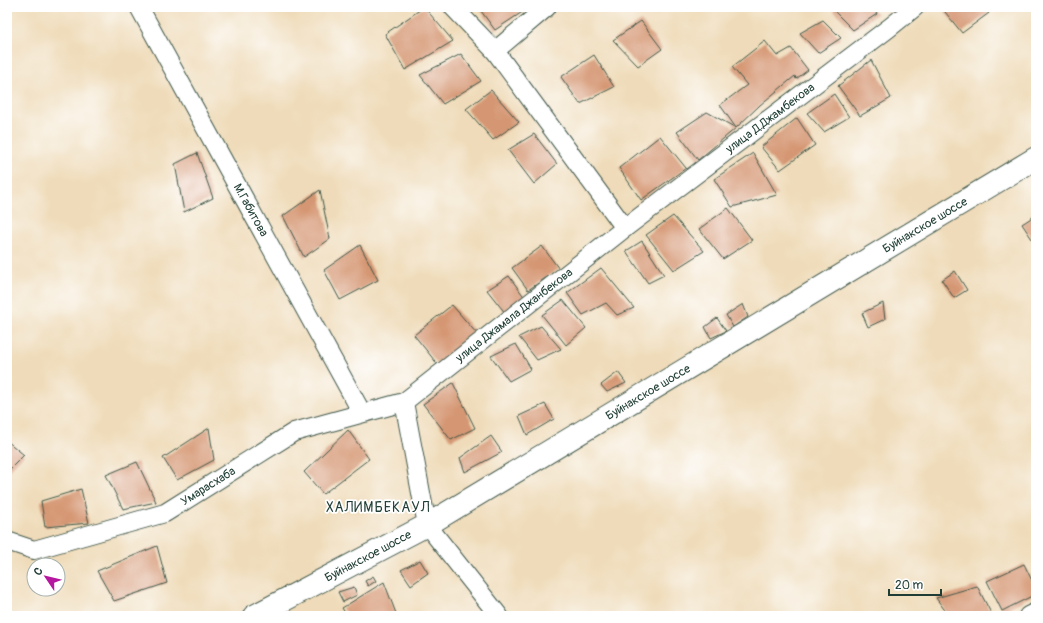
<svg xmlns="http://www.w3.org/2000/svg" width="1043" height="623" font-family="Pangolin,sans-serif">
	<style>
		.building { fill: #d59773 }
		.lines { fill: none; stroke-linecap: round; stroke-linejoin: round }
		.street-casing { stroke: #3e5548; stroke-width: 20 }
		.secondary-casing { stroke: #3e5548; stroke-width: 24 }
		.street { stroke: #fff; stroke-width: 18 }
		.secondary { stroke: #fff; stroke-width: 22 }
		.labels { text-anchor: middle; stroke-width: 3.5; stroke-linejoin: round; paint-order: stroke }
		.street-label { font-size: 12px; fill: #1f3d34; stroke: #fff }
		.quarter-label { font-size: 14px; letter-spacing: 1px; fill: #1f3d34; stroke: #fff }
	</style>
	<rect width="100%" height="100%" fill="#fff"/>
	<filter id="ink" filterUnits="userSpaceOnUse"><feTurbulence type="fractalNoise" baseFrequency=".025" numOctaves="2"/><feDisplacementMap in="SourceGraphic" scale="8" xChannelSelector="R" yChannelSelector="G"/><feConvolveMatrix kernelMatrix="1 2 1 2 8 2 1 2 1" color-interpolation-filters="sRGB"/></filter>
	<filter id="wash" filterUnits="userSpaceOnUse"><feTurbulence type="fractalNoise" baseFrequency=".012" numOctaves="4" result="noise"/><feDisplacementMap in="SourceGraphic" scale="16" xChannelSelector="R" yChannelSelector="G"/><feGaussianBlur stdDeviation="0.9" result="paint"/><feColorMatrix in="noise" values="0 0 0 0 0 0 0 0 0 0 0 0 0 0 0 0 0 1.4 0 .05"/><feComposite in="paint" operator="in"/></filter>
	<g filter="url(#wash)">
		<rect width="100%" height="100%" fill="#efdbb9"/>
		<g id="blocks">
			<!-- building -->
			<g class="building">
				<polygon points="424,7 453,41 405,70 385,34"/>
				<polygon points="478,7 530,7 495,30"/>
				<polygon points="830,7 872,7 877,14 853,30"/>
				<polygon points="941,7 985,7 989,13 962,33"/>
				<polygon points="823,20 841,38 818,53 800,33"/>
				<polygon points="641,21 662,49 638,66 613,40"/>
				<polygon points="765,41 777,56 791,48 808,70 796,79 795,76 760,105 736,128 720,105 747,85 732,67"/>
				<polygon points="461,54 481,81 443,104 420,75"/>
				<polygon points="594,55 614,87 580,104 561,77"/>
				<polygon points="871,60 891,98 860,116 838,86"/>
				<polygon points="491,90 519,122 493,140 466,109"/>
				<polygon points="834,94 849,117 824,132 807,113"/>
				<polygon points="707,112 736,128 698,160 677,132"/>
				<polygon points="797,118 815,145 780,170 761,147"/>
				<polygon points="534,134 557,164 534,184 508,150"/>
				<polygon points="660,136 686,168 641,200 619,168"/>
				<polygon points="197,153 213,198 184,212 175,164"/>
				<polygon points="753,153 777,195 732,207 714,179"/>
				<polygon points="320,190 330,239 304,257 283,216"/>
				<polygon points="728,208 752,240 723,259 699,229"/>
				<polygon points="1036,215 1036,245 1022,224"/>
				<polygon points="673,216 704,251 674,270 646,235"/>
				<polygon points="642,241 664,275 648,283 626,251"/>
				<polygon points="360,245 378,280 340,300 324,270"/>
				<polygon points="542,246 559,269 528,290 512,268"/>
				<polygon points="601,268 634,308 617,315 606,303 583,315 567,293"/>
				<polygon points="955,271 967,290 954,298 942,280"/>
				<polygon points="509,276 525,298 506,314 487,290"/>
				<polygon points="563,300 586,328 566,345 542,315"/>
				<polygon points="883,303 885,319 868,327 862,313"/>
				<polygon points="743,304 748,317 733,327 726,315"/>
				<polygon points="452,305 478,335 439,366 414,335"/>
				<polygon points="717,318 726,331 711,338 705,327"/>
				<polygon points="541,326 561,349 537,360 519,337"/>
				<polygon points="516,344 531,369 509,381 491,356"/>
				<polygon points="618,372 626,383 607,392 601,385"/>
				<polygon points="453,383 475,428 451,440 423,404"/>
				<polygon points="545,404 554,419 527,435 519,416"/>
				<polygon points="209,428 214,460 177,480 163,458"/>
				<polygon points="348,430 369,459 323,494 304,472"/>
				<polygon points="491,436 502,452 465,472 460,458"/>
				<polygon points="7,441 24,455 7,472"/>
				<polygon points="137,462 156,502 123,509 106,475"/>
				<polygon points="81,489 89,523 45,527 41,501"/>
				<polygon points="157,546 167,583 114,601 97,571"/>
				<polygon points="420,560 428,573 411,585 401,570"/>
				<polygon points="1024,564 1036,589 1036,594 1002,611 987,581"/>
				<polygon points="373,576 376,581 368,586 365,581"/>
				<polygon points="384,582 397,616 347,616 342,608"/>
				<polygon points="977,586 992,615 990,616 949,616 936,598"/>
				<polygon points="354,587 357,595 343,602 338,592"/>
			</g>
		</g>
	</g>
	<g filter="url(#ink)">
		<use href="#blocks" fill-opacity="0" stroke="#3e5548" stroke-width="1"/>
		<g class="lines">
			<defs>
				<g id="street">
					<polyline points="139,7 362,413"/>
					<polyline points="453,7 495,51 625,228"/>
					<polyline points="495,51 547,7"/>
					<polyline points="404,402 427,525 499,616"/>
					<polyline points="7,541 34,550 165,513 294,432 404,402 625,228 889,28 915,7"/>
					<polyline points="1028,616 1036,612"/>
				</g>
				<polyline id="secondary" points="254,616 427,525 1036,158"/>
			</defs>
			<!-- street casing -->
			<use href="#street" class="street-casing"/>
			<!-- secondary casing -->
			<use href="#secondary" class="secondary-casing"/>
			<!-- street -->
			<use href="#street" class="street"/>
			<!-- secondary -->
			<use href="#secondary" class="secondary"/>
		</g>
	</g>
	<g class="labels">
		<!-- street labels -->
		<g class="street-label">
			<text transform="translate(770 118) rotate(-37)" y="4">улица Д.Джамбекова</text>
			<text transform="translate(251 210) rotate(61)" y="4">М.Габитова</text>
			<text transform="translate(925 225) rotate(-31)" y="4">Буйнакское шоссе</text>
			<text transform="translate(514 315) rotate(-38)" y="4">улица Джамала Джанбекова</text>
			<text transform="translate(648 392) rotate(-31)" y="4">Буйнакское шоссе</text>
			<text transform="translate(208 486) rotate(-32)" y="4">Умарасхаба</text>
			<text transform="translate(368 556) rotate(-28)" y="4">Буйнакское шоссе</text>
		</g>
		<!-- quarter labels -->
		<g class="quarter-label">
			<text x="378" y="512">ХАЛИМБЕКАУЛ</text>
		</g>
	</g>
	<!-- margin -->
	<rect width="1043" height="623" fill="none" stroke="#fff" stroke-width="24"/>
	<!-- north arrow -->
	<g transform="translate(46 577) rotate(305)"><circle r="19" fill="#ffffff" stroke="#a5b1ae"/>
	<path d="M0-3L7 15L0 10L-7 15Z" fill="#b5179e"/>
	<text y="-6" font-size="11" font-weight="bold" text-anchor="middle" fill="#1f3d34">С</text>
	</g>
	<!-- scale -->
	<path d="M889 589v6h52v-6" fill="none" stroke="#1f3d34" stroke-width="2"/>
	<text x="895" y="589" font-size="12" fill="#1f3d34" stroke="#ffffff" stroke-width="3" paint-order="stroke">20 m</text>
</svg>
